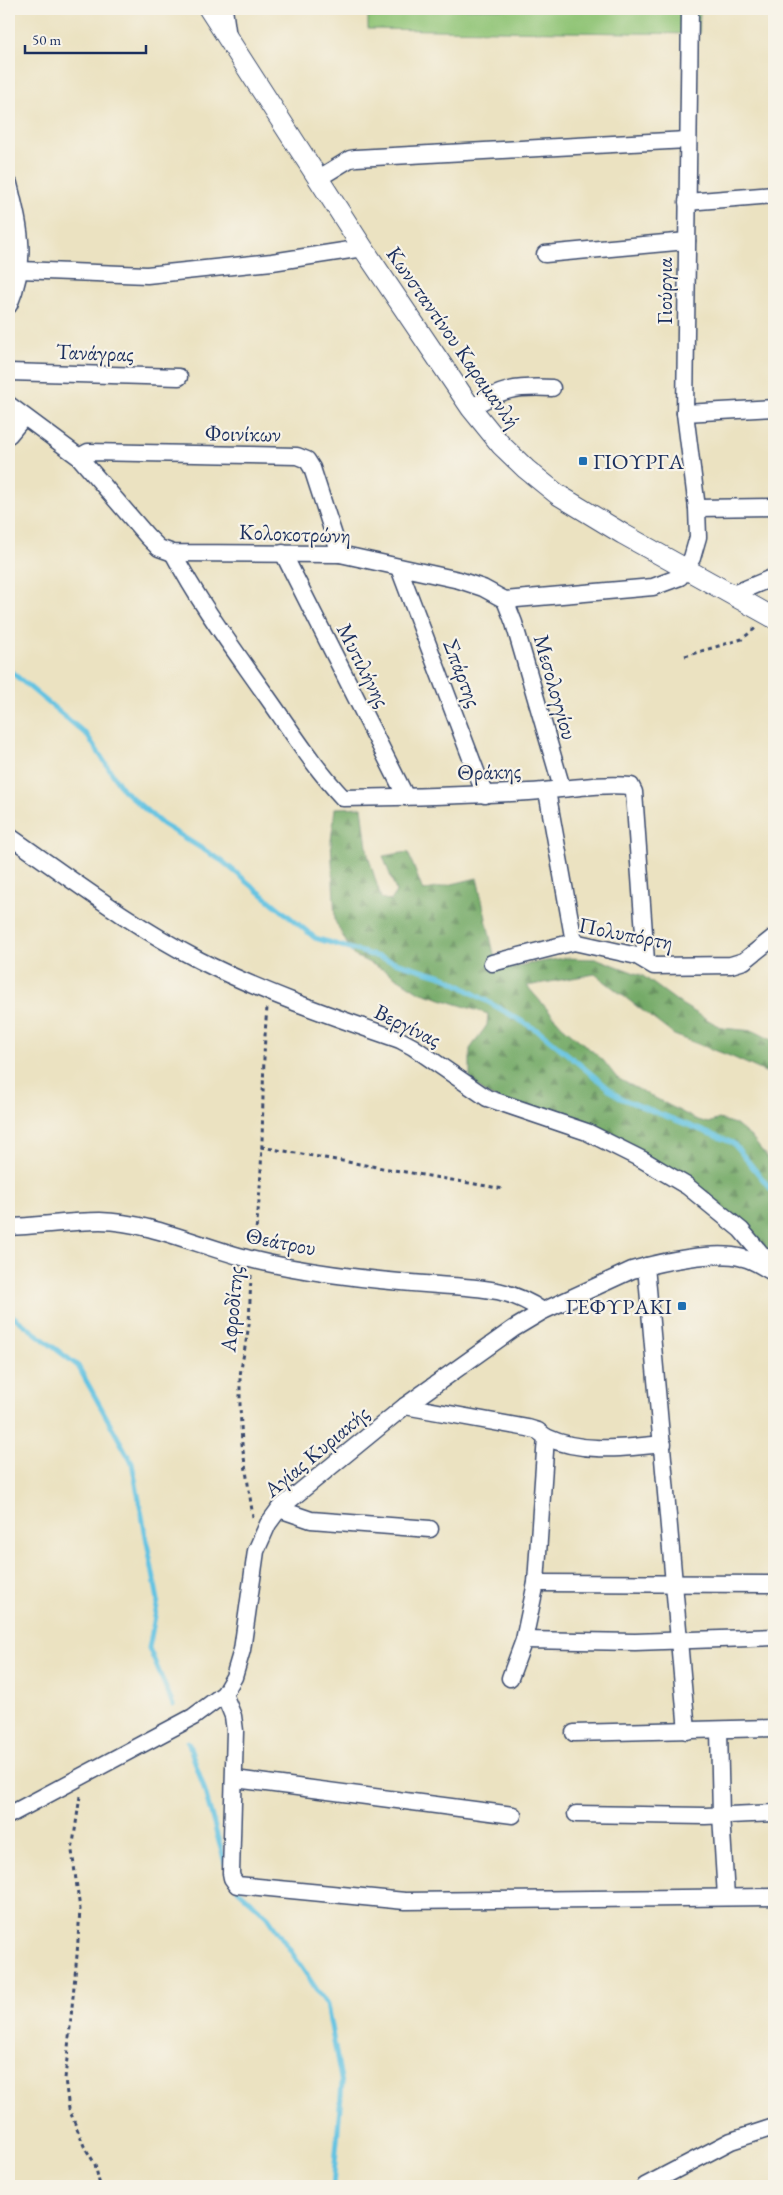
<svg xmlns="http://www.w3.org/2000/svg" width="783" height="2195" font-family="'EB Garamond',serif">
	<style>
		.grass { fill: #90c476; stroke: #567a6a }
		.forest { fill: url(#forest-firs); stroke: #486c62 }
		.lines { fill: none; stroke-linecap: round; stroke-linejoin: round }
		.stream { stroke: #64c3e2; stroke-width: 5 }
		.minor-casing { stroke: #3a4a6d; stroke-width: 19 }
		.major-casing { stroke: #3a4a6d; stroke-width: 22 }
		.path { stroke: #3a4a6d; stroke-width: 3; stroke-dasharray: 4 4; stroke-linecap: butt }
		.minor { stroke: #fff; stroke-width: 16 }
		.major { stroke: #fff; stroke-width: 20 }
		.poi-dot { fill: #1f6fb2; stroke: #f7f3e8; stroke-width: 2 }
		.labels { text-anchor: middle; stroke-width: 4.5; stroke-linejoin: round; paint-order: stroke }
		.street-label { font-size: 22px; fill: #1b2f5e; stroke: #f7f3e8 }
		.poi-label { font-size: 22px; fill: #1b2f5e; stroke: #f7f3e8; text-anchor: start }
	</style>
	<defs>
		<pattern id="forest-firs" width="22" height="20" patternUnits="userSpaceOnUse" patternTransform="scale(1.25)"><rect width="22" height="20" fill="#74aa67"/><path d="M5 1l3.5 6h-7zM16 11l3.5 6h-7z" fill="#5e8b58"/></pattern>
	</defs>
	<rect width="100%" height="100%" fill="#f7f3e8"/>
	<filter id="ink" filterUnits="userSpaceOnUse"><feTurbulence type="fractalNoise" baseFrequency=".02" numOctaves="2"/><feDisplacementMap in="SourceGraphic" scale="10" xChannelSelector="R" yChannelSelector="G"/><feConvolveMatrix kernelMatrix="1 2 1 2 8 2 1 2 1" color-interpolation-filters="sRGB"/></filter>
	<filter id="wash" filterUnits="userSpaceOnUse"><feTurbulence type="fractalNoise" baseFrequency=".0096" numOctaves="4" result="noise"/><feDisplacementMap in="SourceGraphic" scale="20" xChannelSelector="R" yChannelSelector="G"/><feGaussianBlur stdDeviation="1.12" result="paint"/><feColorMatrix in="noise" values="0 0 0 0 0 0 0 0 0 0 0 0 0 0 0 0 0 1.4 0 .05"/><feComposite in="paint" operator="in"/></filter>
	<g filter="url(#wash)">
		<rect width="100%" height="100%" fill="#ebe2c1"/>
		<!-- grass -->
		<polygon class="grass" points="368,9 700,9 699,34 368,29"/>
		<!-- forest -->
		<polygon class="forest" points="362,807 368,855 381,898 391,901 396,891 383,856 408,852 423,891 477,878 494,954 499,969 564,958 598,959 643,976 681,1004 722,1028 754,1031 774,1041 774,1076 730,1056 674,1035 595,974 527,986 562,1026 603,1060 617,1078 695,1119 708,1123 719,1119 735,1124 751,1137 774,1166 774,1264 688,1182 488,1095 470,1081 470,1049 487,1025 488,1014 419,992 386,971 353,955 335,921 331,841 335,808"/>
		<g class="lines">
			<!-- stream -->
			<g class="stream">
				<polyline points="9,670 87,735 123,790 162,824 222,861 315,938 445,977 542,1033 620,1098 733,1143 774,1193"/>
				<polyline points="9,1313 78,1366 132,1463 158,1600 149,1648 173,1705"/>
				<polyline points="188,1742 203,1785 225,1863"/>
				<polyline points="238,1890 268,1917 327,2005 342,2084 333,2186"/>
			</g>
		</g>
	</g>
	<g filter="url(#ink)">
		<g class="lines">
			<defs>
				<g id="minor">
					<polyline points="224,9 228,37"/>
					<polyline points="319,178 350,159 356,158 687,140"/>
					<path d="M9 184C20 230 28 259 9 305"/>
					<polyline points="687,202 774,195"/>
					<polyline points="545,254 687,241"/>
					<polyline points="20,270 147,275 272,262 363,248"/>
					<polyline points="9,372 179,377"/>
					<polyline points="9,405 79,457 147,536 159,548 173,553 340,554 459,580 483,588 505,600 653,587 680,577 692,558 698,537 697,508 685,413 690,9"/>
					<path d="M471 408C501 389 516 386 552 388"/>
					<polyline points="685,413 774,408"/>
					<polyline points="9,435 24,417"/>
					<polyline points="79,457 88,452 297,456 307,460 312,468 340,554"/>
					<polyline points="697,508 774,507"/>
					<path d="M173 553C200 604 230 644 263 691 289 727 312 765 343 798 405 797 467 796 529 792 563 790 597 783 631 786L634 792 646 961"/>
					<polyline points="283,553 406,797"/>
					<polyline points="399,568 485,795"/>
					<polyline points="731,595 774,577"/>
					<polyline points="505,600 514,623 562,788"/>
					<polyline points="547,791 574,942"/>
					<path d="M9 836C71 879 131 925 199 960 261 992 334 1017 400 1040L413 1047 487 1098 587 1132 643 1160 687 1186 741 1230 774 1269"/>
					<polyline points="492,963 574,942 637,956 654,966 731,965 744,961 774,937"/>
					<path d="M9 1227C39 1226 70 1221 100 1221 151 1222 201 1247 250 1259 307 1273 380 1281 438 1285 479 1288 508 1287 543 1311"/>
					<polyline points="646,1266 687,1731"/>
					<polyline points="405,1406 528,1428 538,1431 546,1437 536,1583 524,1640 510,1678"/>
					<path d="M546 1437C582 1454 625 1448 663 1444"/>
					<polyline points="279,1509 311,1520 430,1529"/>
					<polyline points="536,1583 774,1584"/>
					<polyline points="524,1640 635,1642 774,1637"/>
					<polyline points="224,1694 233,1716 235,1731 231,1873 232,1878 237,1885 405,1901 774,1897"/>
					<polyline points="719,1730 721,1815 726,1897"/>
					<polyline points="574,1733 774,1728"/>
					<polyline points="235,1779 513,1815"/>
					<polyline points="576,1814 705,1816 774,1813"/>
					<path d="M9 1815 193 1717 224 1694 234 1677 242 1650 256 1551 268 1524 279 1509 291 1499 405 1406 513 1329 543 1311 632 1270C661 1262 714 1250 743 1258 754 1260 764 1268 774 1273"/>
					<polyline points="645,2186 731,2141 774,2127"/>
				</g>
				<polyline id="major" points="209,9 363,248 471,408 501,445 526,469 557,494 623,534 774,618"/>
			</defs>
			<!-- minor casing -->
			<use href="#minor" class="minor-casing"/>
			<!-- major casing -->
			<use href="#major" class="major-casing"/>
			<!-- path -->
			<g class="path">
				<polyline points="685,656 742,639 757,627"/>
				<polyline points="261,1147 504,1189"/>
				<path d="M254 1244C266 1166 260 1087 267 1008"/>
				<polyline points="251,1275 249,1325 240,1375 240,1406 242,1444 253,1517"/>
				<polyline points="80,1796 72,1851 80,1909 77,1955 65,2079 69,2109 84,2146 95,2164 100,2186"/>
			</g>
			<!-- minor -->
			<use href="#minor" class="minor"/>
			<!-- major -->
			<use href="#major" class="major"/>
		</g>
	</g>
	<!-- markers -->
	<g class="poi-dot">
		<rect x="578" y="456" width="10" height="10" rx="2.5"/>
		<rect x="677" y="1301" width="10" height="10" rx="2.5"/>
	</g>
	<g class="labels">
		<!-- street labels -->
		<g class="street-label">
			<text transform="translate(664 291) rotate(-90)" y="8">Γιούργια</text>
			<text transform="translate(454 337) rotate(55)" y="8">Κωνσταντίνου Καραμανλή</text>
			<text transform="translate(95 352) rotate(2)" y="8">Τανάγρας</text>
			<text transform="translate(243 433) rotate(1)" y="8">Φοινίκων</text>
			<text transform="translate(295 533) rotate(2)" y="8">Κολοκοτρώνη</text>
			<text transform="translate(364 665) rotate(63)" y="8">Μυτιλήνης</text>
			<text transform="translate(463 673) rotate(69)" y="8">Σπάρτης</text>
			<text transform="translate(556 687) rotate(74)" y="8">Μεσολογγίου</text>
			<text transform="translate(489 771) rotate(-2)" y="8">Θράκης</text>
			<text transform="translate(626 933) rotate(11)" y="8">Πολυπόρτη</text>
			<text transform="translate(408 1025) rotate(26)" y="8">Βεργίνας</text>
			<text transform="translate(281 1241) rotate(11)" y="8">Θεάτρου</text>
			<text transform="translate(231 1309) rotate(-85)" y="8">Αφροδίτης</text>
			<text transform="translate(316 1451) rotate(-40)" y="8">Αγίας Κυριακής</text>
		</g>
		<!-- poi labels -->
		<g class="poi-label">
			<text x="593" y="469">ΓΙΟΥΡΓΑ</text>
			<text x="672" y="1314" text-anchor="end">ΓΕΦΥΡΑΚΙ</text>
		</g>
	</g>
	<!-- margin -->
	<rect width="783" height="2195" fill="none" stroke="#f7f3e8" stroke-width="30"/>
	<!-- scale -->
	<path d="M25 45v8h121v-8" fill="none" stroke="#1b2f5e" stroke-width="2.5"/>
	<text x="32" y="45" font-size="15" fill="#1b2f5e" stroke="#f7f3e8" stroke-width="4" paint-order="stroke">50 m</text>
</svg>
